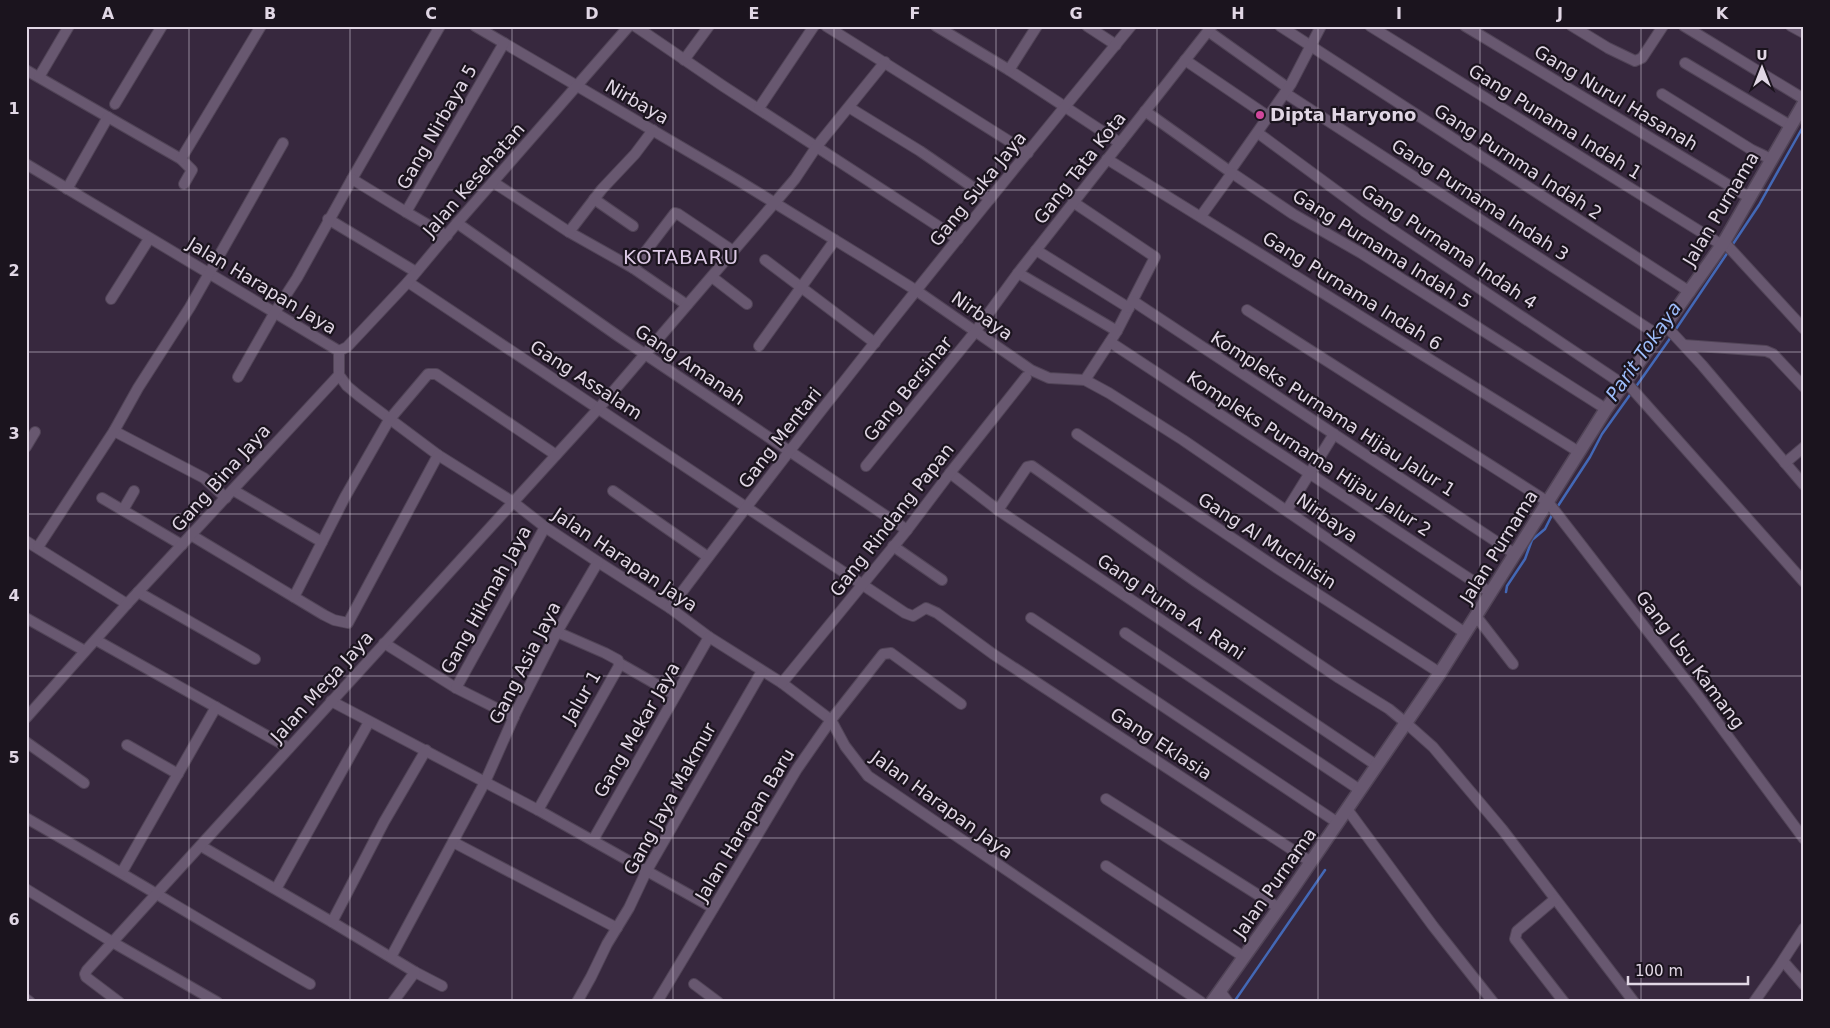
<svg xmlns="http://www.w3.org/2000/svg" width="1830" height="1028" font-family="'DejaVu Sans',sans-serif">
	<style>
		.lines { fill: none; stroke-linecap: round; stroke-linejoin: round }
		.stream { stroke: #4368b6; stroke-width: 2.5 }
		.minor-casing { stroke: #514457; stroke-width: 12 }
		.tertiary-casing { stroke: #514457; stroke-width: 15 }
		.minor { stroke: #685870; stroke-width: 10 }
		.tertiary { stroke: #685870; stroke-width: 12 }
		.grid { fill: none; stroke: #e1d7e5; stroke-width: 1; stroke-opacity: 0.55 }
		.hotel-dot { fill: #d1479c; stroke: #1b141e; stroke-width: 2 }
		.labels { text-anchor: middle; stroke-width: 4.5; stroke-linejoin: round; paint-order: stroke }
		.street-label { font-size: 18px; fill: #e1d7e5; stroke: #1b141e }
		.poi-label { font-size: 18px; font-weight: bold; fill: #e1d7e5; stroke: #1b141e; text-anchor: start }
		.water-label { font-size: 19px; font-style: italic; fill: #9ebefc; stroke: #1b141e }
		.quarter-label { font-size: 20px; letter-spacing: 1px; fill: #dcc9e5; stroke: #1b141e }
		.neatline { fill: none; stroke: #e1d7e5; stroke-width: 2 }
		.grid-label { font-size: 16px; text-anchor: middle; font-weight: bold; fill: #e1d7e5 }
	</style>
	<rect width="100%" height="100%" fill="#37283e"/>
	<g class="lines">
		<!-- stream -->
		<g class="stream">
			<polyline points="1731,247 1759,205 1804,125"/>
			<polyline points="1674,332 1728,252"/>
			<polyline points="1635,388 1671,337"/>
			<polyline points="1556,509 1590,457 1602,434 1632,392"/>
			<polyline points="1506,592 1507,586 1525,559 1532,540 1545,529 1553,513"/>
			<polyline points="1234,1002 1325,870"/>
		</g>
		<defs>
			<g id="minor">
				<polyline points="475,26 739,181 866,259 917,291 1031,370 1049,378 1085,380 1109,393 1183,440 1465,633"/>
				<polyline points="635,26 723,86 958,239"/>
				<polyline points="826,26 1028,153"/>
				<polyline points="936,26 1009,70 1120,143"/>
				<polyline points="1087,26 1116,45"/>
				<polyline points="1280,26 1690,292"/>
				<polyline points="1370,26 1722,245"/>
				<polyline points="1465,26 1750,198"/>
				<polyline points="1572,26 1608,48 1635,61 1642,58 1663,26"/>
				<polyline points="1684,26 1804,99"/>
				<polyline points="1791,26 1804,33"/>
				<polyline points="1208,31 1288,88"/>
				<polyline points="684,60 709,26"/>
				<polyline points="1185,60 1269,117"/>
				<polyline points="1685,63 1791,126"/>
				<polyline points="26,70 181,159 192,170 184,184"/>
				<polyline points="1009,70 1037,26"/>
				<polyline points="39,77 69,26"/>
				<polyline points="1285,93 1658,335"/>
				<polyline points="1662,94 1752,150 1771,159"/>
				<polyline points="115,104 162,26"/>
				<polyline points="759,108 814,26"/>
				<polyline points="850,108 920,151 990,199"/>
				<polyline points="1145,111 1232,173 1293,214 1361,253 1606,409"/>
				<polyline points="1258,133 1364,211 1624,385"/>
				<polyline points="181,159 261,26"/>
				<polyline points="1107,159 1579,452"/>
				<polyline points="26,164 339,351 339,375 347,386 359,396 438,455 513,502 545,527 598,562 670,608 709,637 782,683 831,720 845,746 868,776 1201,1002"/>
				<polyline points="1230,171 1291,84 1321,26"/>
				<polyline points="352,179 440,26"/>
				<polyline points="493,182 569,232 633,268 687,305"/>
				<polyline points="67,189 108,117"/>
				<polyline points="594,199 633,226"/>
				<polyline points="1073,202 1155,257 1117,331"/>
				<polyline points="1201,216 1232,173"/>
				<polyline points="328,219 416,272"/>
				<polyline points="457,223 618,336 907,530"/>
				<polyline points="569,232 602,189 635,154 653,130"/>
				<polyline points="447,236 406,212 504,43"/>
				<polyline points="1724,242 1804,329"/>
				<polyline points="1036,250 1129,308"/>
				<polyline points="765,260 875,343"/>
				<polyline points="633,268 675,213 678,214 733,251"/>
				<polyline points="1018,273 1117,331 1085,380"/>
				<polyline points="712,277 747,304"/>
				<polyline points="408,282 905,613 913,616 926,608 937,613 993,654 1311,862"/>
				<polyline points="111,299 149,239"/>
				<polyline points="1133,301 1515,554"/>
				<polyline points="1247,310 1548,502 1698,696 1804,839"/>
				<polyline points="1665,325 1702,365 1804,485"/>
				<polyline points="1110,342 1491,593"/>
				<polyline points="1684,345 1766,351 1773,354 1804,387"/>
				<polyline points="759,346 835,240"/>
				<polyline points="339,351 347,347 408,282 457,223 629,26"/>
				<polyline points="238,377 275,312 297,278 352,179 406,212"/>
				<polyline points="1626,382 1804,582"/>
				<polyline points="114,431 204,478 226,498"/>
				<polyline points="1077,434 1277,568 1440,673"/>
				<polyline points="26,447 35,432"/>
				<polyline points="1785,463 1804,447"/>
				<polyline points="866,466 975,332 1018,273 1212,26"/>
				<polyline points="950,473 998,510 1376,765"/>
				<polyline points="233,490 322,542"/>
				<polyline points="613,491 708,557"/>
				<polyline points="102,498 182,545"/>
				<polyline points="123,510 134,491"/>
				<polyline points="998,510 1027,467 1032,466 1195,581 1339,678 1389,709 1406,723 1433,747 1502,829 1634,1002"/>
				<polyline points="1287,510 1334,434"/>
				<polyline points="191,535 324,615 334,620 348,623 438,455"/>
				<polyline points="26,541 127,604"/>
				<polyline points="893,546 942,580"/>
				<polyline points="38,547 114,431 138,388 190,307 283,143"/>
				<polyline points="138,592 255,659"/>
				<polyline points="294,597 345,497 389,420 428,374 436,374 556,455"/>
				<path d="M670 608C818 410 974 217 1131 26"/>
				<polyline points="1476,616 1513,664"/>
				<polyline points="26,618 85,651"/>
				<polyline points="1031,618 1338,823"/>
				<polyline points="1125,633 1360,790"/>
				<polyline points="96,640 289,748"/>
				<polyline points="384,643 456,688 514,717"/>
				<polyline points="619,663 675,695"/>
				<polyline points="782,683 907,530 950,473 1026,377"/>
				<polyline points="456,688 545,527"/>
				<polyline points="331,701 538,810 713,908"/>
				<polyline points="26,718 127,604 339,375"/>
				<polyline points="26,742 84,783"/>
				<polyline points="127,745 178,774"/>
				<polyline points="1106,799 1279,908"/>
				<polyline points="1347,809 1433,926 1493,1002"/>
				<polyline points="538,810 619,666 618,660 605,653 557,632"/>
				<path d="M26 818C122 872 215 930 310 984"/>
				<polyline points="593,840 709,637"/>
				<polyline points="453,842 617,928"/>
				<polyline points="201,846 332,922 415,972 442,986"/>
				<polyline points="1106,866 1244,957"/>
				<polyline points="122,872 216,707"/>
				<polyline points="26,889 114,943 217,1002"/>
				<polyline points="276,889 369,722"/>
				<polyline points="1555,899 1517,931 1515,939 1564,1002"/>
				<polyline points="332,922 384,822 426,750"/>
				<polyline points="391,957 485,782 516,712 557,632 598,562"/>
				<polyline points="1783,961 1804,985"/>
				<polyline points="694,984 718,1002"/>
				<polyline points="1220,991 1228,1002"/>
				<polyline points="26,999 30,1002"/>
				<polyline points="119,1002 86,977 85,974 87,970 599,408 795,179 817,146 885,62"/>
				<polyline points="393,1002 415,972"/>
				<polyline points="577,1002 591,977 607,944 629,908 646,872 762,671"/>
				<polyline points="657,1002 797,769 831,720 883,654 891,653 961,704"/>
				<polyline points="1754,1002 1778,968 1804,928"/>
			</g>
			<polyline id="tertiary" points="1212,1002 1291,891 1440,673 1606,409 1724,242 1804,103"/>
		</defs>
		<!-- minor casing -->
		<use href="#minor" class="minor-casing"/>
		<!-- tertiary casing -->
		<use href="#tertiary" class="tertiary-casing"/>
		<!-- minor -->
		<use href="#minor" class="minor"/>
		<!-- tertiary -->
		<use href="#tertiary" class="tertiary"/>
	</g>
	<!-- grid -->
	<path class="grid" d="M189 26V1002M350 26V1002M512 26V1002M673 26V1002M834 26V1002M996 26V1002M1157 26V1002M1318 26V1002M1480 26V1002M1641 26V1002M26 190H1804M26 352H1804M26 514H1804M26 676H1804M26 838H1804"/>
	<!-- markers -->
	<circle class="hotel-dot" cx="1260" cy="115" r="5"/>
	<g class="labels">
		<!-- street labels -->
		<g class="street-label">
			<text transform="translate(1616 98) rotate(31)" y="6">Gang Nurul Hasanah</text>
			<text transform="translate(637 102) rotate(30)" y="6">Nirbaya</text>
			<text transform="translate(1555 122) rotate(32)" y="6">Gang Punama Indah 1</text>
			<text transform="translate(437 127) rotate(-60)" y="6">Gang Nirbaya 5</text>
			<text transform="translate(1518 162) rotate(33)" y="6">Gang Purnma Indah 2</text>
			<text transform="translate(1080 168) rotate(-52)" y="6">Gang Tata Kota</text>
			<text transform="translate(474 180) rotate(-49)" y="6">Jalan Kesehatan</text>
			<text transform="translate(978 189) rotate(-51)" y="6">Gang Suka Jaya</text>
			<text transform="translate(1480 200) rotate(33)" y="6">Gang Purnama Indah 3</text>
			<text transform="translate(1721 209) rotate(-59)" y="6">Jalan Purnama</text>
			<text transform="translate(1449 247) rotate(34)" y="6">Gang Purnama Indah 4</text>
			<text transform="translate(1382 249) rotate(32)" y="6">Gang Purnama Indah 5</text>
			<text transform="translate(262 286) rotate(31)" y="6">Jalan Harapan Jaya</text>
			<text transform="translate(1352 291) rotate(32)" y="6">Gang Purnama Indah 6</text>
			<text transform="translate(982 316) rotate(35)" y="6">Nirbaya</text>
			<text transform="translate(690 365) rotate(34)" y="6">Gang Amanah</text>
			<text transform="translate(586 380) rotate(33)" y="6">Gang Assalam</text>
			<text transform="translate(908 389) rotate(-51)" y="6">Gang Bersinar</text>
			<text transform="translate(1333 414) rotate(33)" y="6">Kompleks Purnama Hijau Jalur 1</text>
			<text transform="translate(780 438) rotate(-52)" y="6">Gang Mentari</text>
			<text transform="translate(1309 454) rotate(33)" y="6">Kompleks Purnama Hijau Jalur 2</text>
			<text transform="translate(221 478) rotate(-48)" y="6">Gang Bina Jaya</text>
			<text transform="translate(1327 518) rotate(35)" y="6">Nirbaya</text>
			<text transform="translate(892 520) rotate(-52)" y="6">Gang Rindang Papan</text>
			<text transform="translate(1267 541) rotate(33)" y="6">Gang Al Muchlisin</text>
			<text transform="translate(1499 547) rotate(-58)" y="6">Jalan Purnama</text>
			<text transform="translate(625 560) rotate(34)" y="6">Jalan Harapan Jaya</text>
			<text transform="translate(486 600) rotate(-61)" y="6">Gang Hikmah Jaya</text>
			<text transform="translate(1171 607) rotate(34)" y="6">Gang Purna A. Rani</text>
			<text transform="translate(1690 660) rotate(53)" y="6">Gang Usu Kamang</text>
			<text transform="translate(525 663) rotate(-63)" y="6">Gang Asia Jaya</text>
			<text transform="translate(322 687) rotate(-48)" y="6">Jalan Mega Jaya</text>
			<text transform="translate(582 697) rotate(-60)" y="6">Jalur 1</text>
			<text transform="translate(637 730) rotate(-60)" y="6">Gang Mekar Jaya</text>
			<text transform="translate(1161 744) rotate(33)" y="6">Gang Eklasia</text>
			<text transform="translate(670 799) rotate(-61)" y="6">Gang Jaya Makmur</text>
			<text transform="translate(942 805) rotate(36)" y="6">Jalan Harapan Jaya</text>
			<text transform="translate(745 825) rotate(-59)" y="6">Jalan Harapan Baru</text>
			<text transform="translate(1275 883) rotate(-55)" y="6">Jalan Purnama</text>
		</g>
		<!-- poi labels -->
		<g class="poi-label">
			<text x="1270" y="121">Dipta Haryono</text>
		</g>
		<!-- water labels -->
		<g class="water-label">
			<text transform="translate(1643 351) rotate(-55)" y="7">Parit Tokaya</text>
		</g>
		<!-- quarter labels -->
		<g class="quarter-label">
			<text x="681" y="264">KOTABARU</text>
		</g>
	</g>
	<!-- border -->
	<rect width="1830" height="1028" fill="none" stroke="#1b141e" stroke-width="55"/>
	<!-- north arrow -->
	<g transform="translate(1762 68)" stroke="#1b141e" stroke-width="4" paint-order="stroke">
	<path d="M0-4L9 19L0 12L-9 19Z" fill="#e1d7e5"/>
	<text y="-8" font-size="14" font-weight="bold" text-anchor="middle" fill="#e1d7e5">U</text>
	</g>
	<!-- scale -->
	<path d="M1628 976v8h120v-8" fill="none" stroke="#e1d7e5" stroke-width="2.5"/>
	<text x="1635" y="976" font-size="15" fill="#e1d7e5" stroke="#1b141e" stroke-width="4" paint-order="stroke">100 m</text>
	<rect x="28" y="28" width="1774" height="972" class="neatline"/>
	<g class="grid-label">
		<text x="108" y="19">A</text>
		<text x="270" y="19">B</text>
		<text x="431" y="19">C</text>
		<text x="592" y="19">D</text>
		<text x="754" y="19">E</text>
		<text x="915" y="19">F</text>
		<text x="1076" y="19">G</text>
		<text x="1238" y="19">H</text>
		<text x="1399" y="19">I</text>
		<text x="1560" y="19">J</text>
		<text x="1722" y="19">K</text>
		<text x="14" y="114">1</text>
		<text x="14" y="276">2</text>
		<text x="14" y="439">3</text>
		<text x="14" y="601">4</text>
		<text x="14" y="763">5</text>
		<text x="14" y="925">6</text>
	</g>
</svg>
